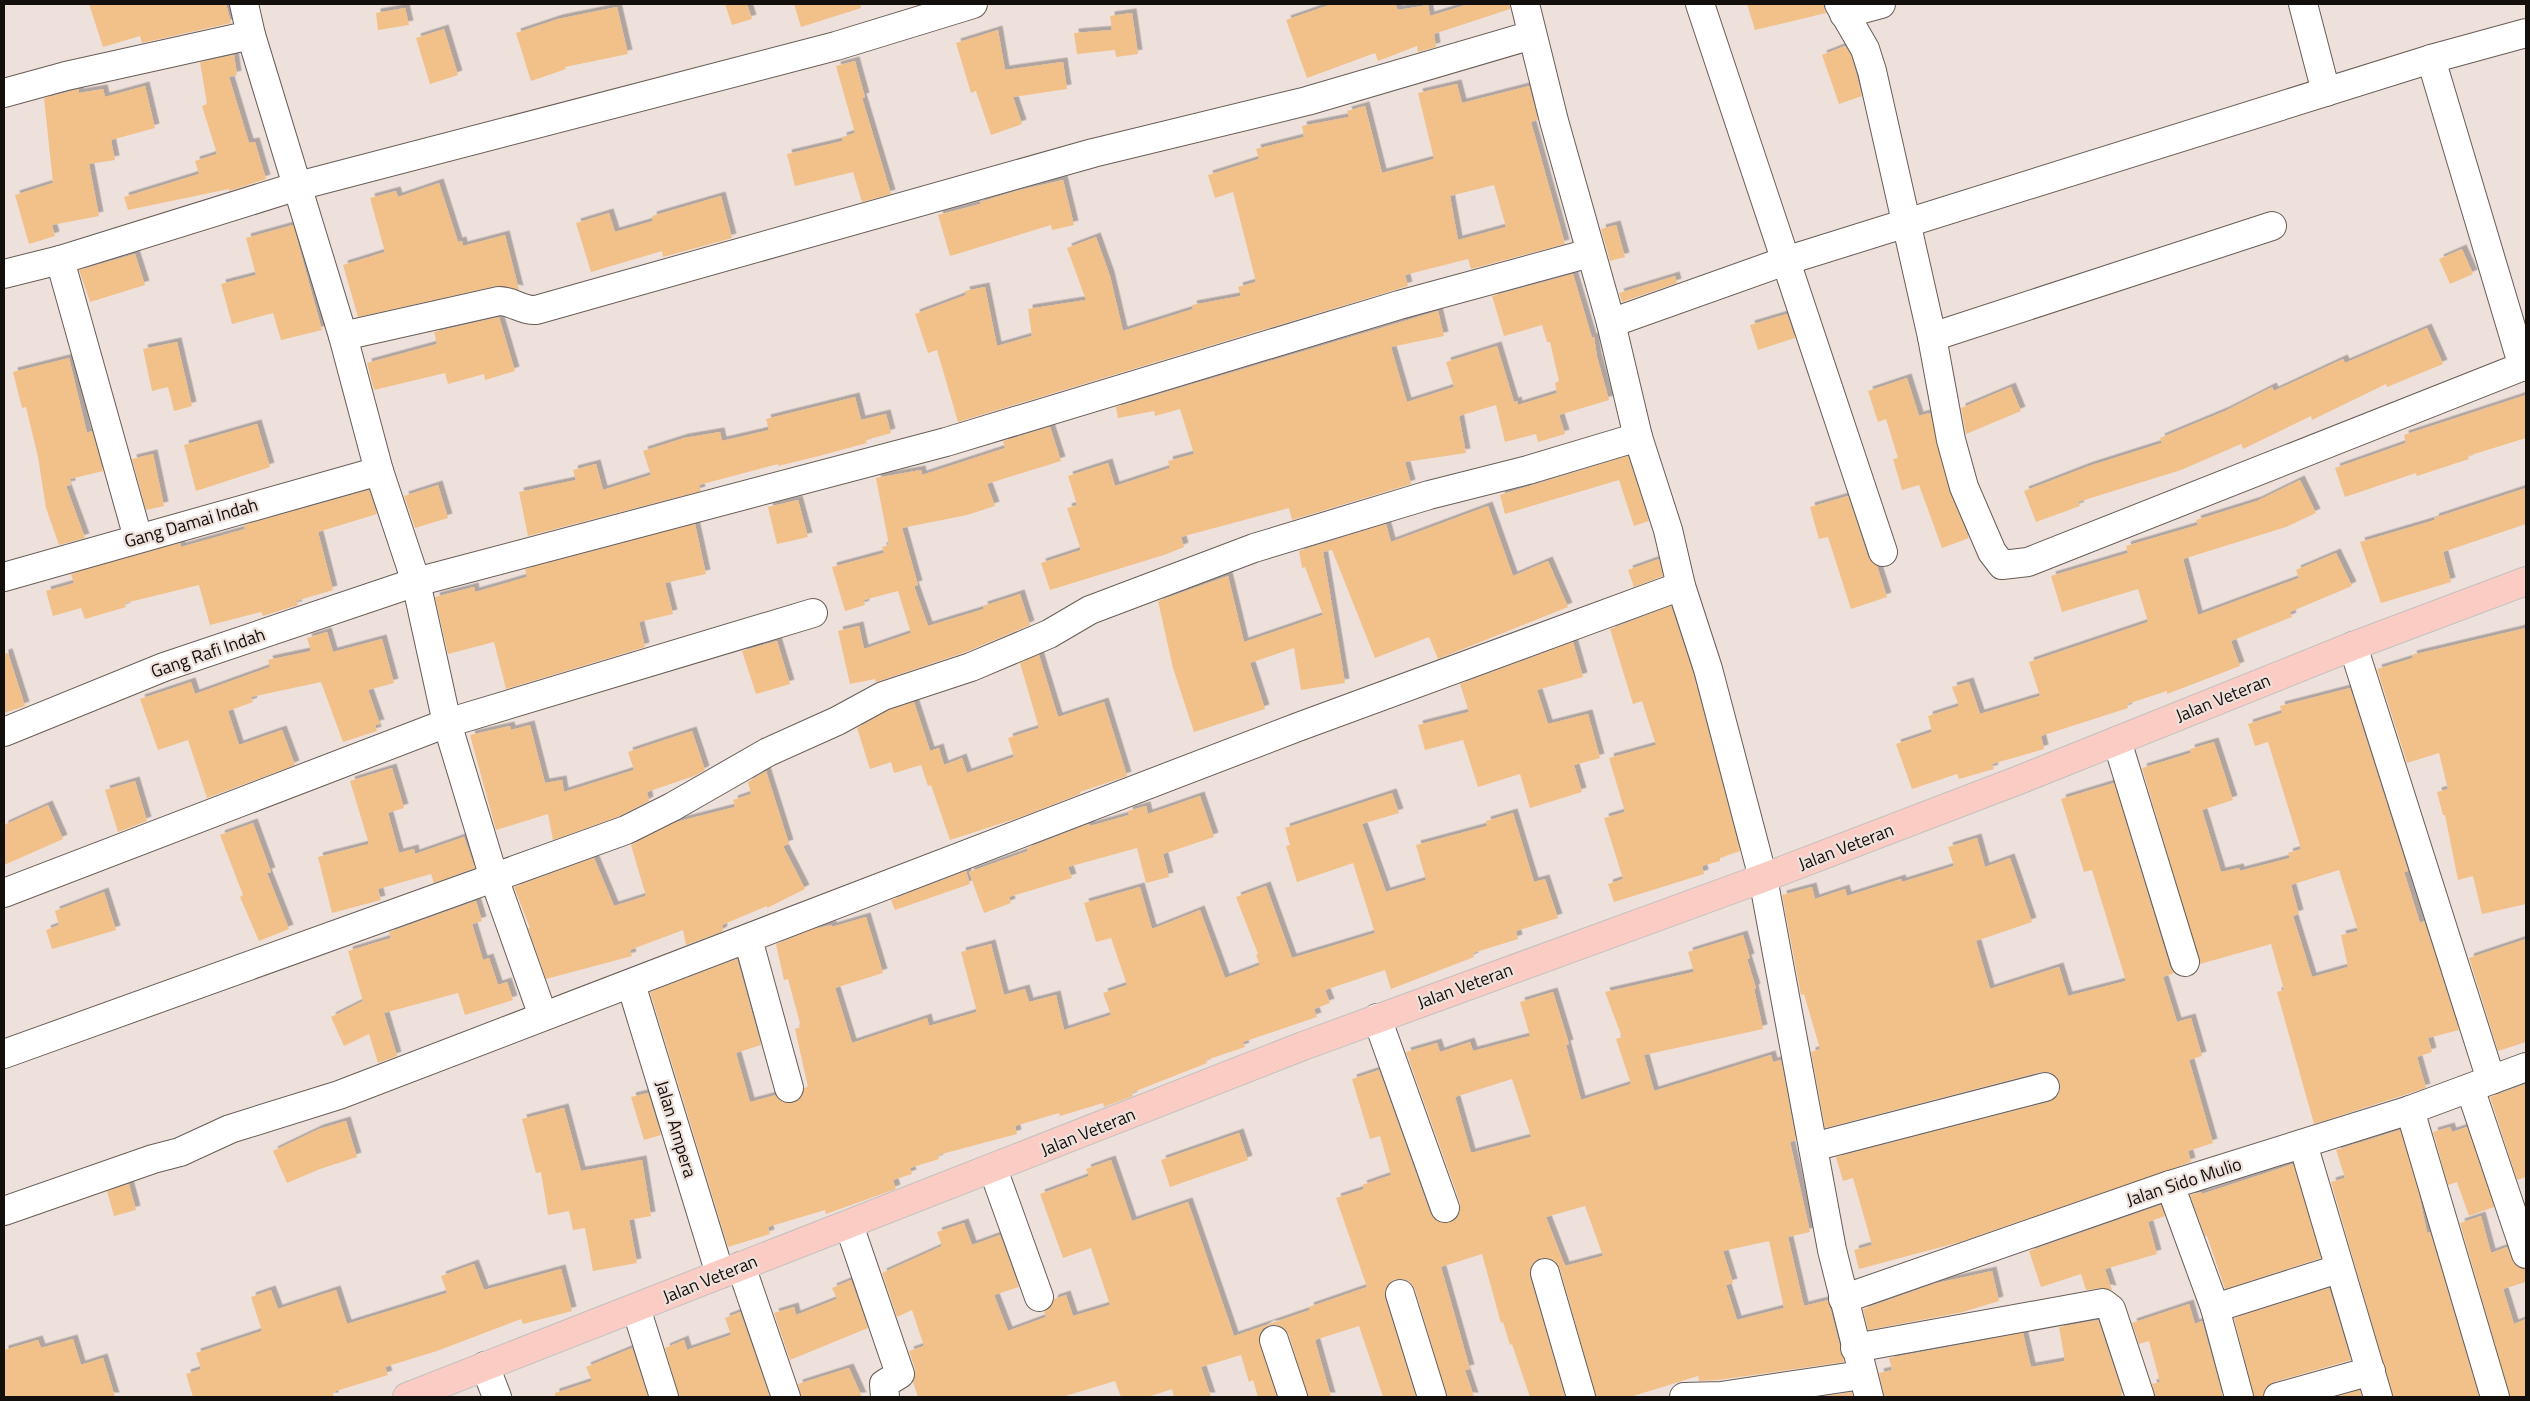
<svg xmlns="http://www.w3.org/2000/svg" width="2530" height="1401" font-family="'Titillium Web',sans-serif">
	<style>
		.building { fill: #f2c18a; fill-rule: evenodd; filter: url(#shadow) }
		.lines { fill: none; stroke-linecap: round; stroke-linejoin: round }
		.minor-casing { stroke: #685d57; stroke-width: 30 }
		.major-casing { stroke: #c2c1c0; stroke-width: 30 }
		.minor { stroke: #fff; stroke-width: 28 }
		.major { stroke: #fbccc4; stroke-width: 28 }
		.labels { text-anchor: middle; stroke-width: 4.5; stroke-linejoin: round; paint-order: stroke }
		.street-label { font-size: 18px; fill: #130f0c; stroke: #eee0da }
	</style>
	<defs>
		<filter id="shadow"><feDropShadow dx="4.5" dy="-4.5" stdDeviation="0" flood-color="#0004"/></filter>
	</defs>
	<rect width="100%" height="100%" fill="#eee0da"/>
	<!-- building -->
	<g class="building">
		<polygon points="89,4 226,4 231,23 142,43 140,36 103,47"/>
		<polygon points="725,4 747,4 752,19 732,25"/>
		<polygon points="794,4 860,4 861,8 801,27"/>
		<polygon points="1332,4 1395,4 1398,10 1428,5 1430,16 1469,4 1510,4 1510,9 1434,34 1436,47 1418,52 1417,46 1378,61 1375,53 1307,78 1286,20"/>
		<polygon points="1747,4 1823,4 1826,13 1755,30"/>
		<polygon points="617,7 628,54 565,67 566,69 531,81 516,33 558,19"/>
		<polygon points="405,8 409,25 378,30 376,13"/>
		<polygon points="1132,13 1138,54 1116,57 1115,50 1077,54 1074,33 1112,30 1110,16"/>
		<polygon points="444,29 458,75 430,84 416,38"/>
		<polygon points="998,30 1005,70 1063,62 1067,89 1013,97 1022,124 991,135 976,91 971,93 956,43"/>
		<polygon points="1845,46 1851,55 1862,96 1839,104 1822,55"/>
		<polygon points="234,55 237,75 229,77 249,143 255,142 266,179 229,191 229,189 128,210 124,197 199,174 195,161 217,154 202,106 207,104 200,62"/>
		<polygon points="855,61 865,97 862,98 891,194 862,202 853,172 795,186 787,154 843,141 842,137 855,133 836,66"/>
		<path d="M1457 84 1462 103 1529 86 1538 120 1531 122 1565 244 1471 269 1468 259 1405 275 1408 286 958 422 937 350 928 353 915 314 966 295 965 291 985 287 997 346 1032 336 1028 309 1086 300 1067 248 1096 237 1110 276 1123 331 1193 309 1192 305 1241 296 1238 287 1256 282 1233 192 1215 198 1208 175 1259 159 1256 149 1304 137 1302 126 1349 117 1347 111 1365 106 1382 173 1434 159 1418 93ZM1494 185 1506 227 1458 240 1450 196Z"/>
		<polygon points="145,86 155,128 111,140 115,160 89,164 99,216 52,225 55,236 29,244 15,195 53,183 44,98 79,89 79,93 103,89 105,97"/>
		<polygon points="1063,180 1074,225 1052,230 1051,225 950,256 938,215 980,204 980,202 1020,190"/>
		<polygon points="439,183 458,242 462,241 463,246 505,235 519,290 496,286 358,317 343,265 385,252 370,198 396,191 398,197"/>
		<polygon points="721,196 732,238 663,257 662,251 591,272 576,223 609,213 615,232 653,221 652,216"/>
		<polygon points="293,225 322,330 281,340 273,313 232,324 221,284 256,275 246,238"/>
		<polygon points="1616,225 1625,257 1610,261 1601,229"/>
		<polygon points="2462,249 2473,274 2450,284 2439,259"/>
		<polygon points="135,254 145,285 90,302 79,270"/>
		<polygon points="1573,274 1592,338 1594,337 1597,357 1609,400 1559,415 1565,434 1538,442 1536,434 1505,442 1496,405 1459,416 1466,453 1405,462 1411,484 1292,520 1289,508 1181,537 1184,547 1164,555 1050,590 1041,563 1081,550 1067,508 1077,505 1068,476 1108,463 1115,486 1170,468 1168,461 1194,454 1180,409 1155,416 1154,411 1118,418 1116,407 1438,311 1444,336 1391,347 1407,402 1454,387 1446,362 1497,346 1514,402 1517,401 1518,405 1557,393 1555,383 1559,381 1550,342 1547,342 1542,325 1504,336 1492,296"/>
		<polygon points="1675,276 1677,283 1622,302 1619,293"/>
		<polygon points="1787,314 1795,338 1758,350 1750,325"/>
		<polygon points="499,317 515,371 485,380 484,374 448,384 445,373 374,390 367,363 437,344 434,332"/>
		<polygon points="2427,328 2443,364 2387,387 2386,384 2312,420 2311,416 2243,449 2241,444 2181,470 2078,502 2080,506 2036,522 2024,491 2089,466 2162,443 2160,438 2225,411 2272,387 2274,391 2343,359 2345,363"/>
		<polygon points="177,342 192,406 174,411 168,387 152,391 143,349"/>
		<polygon points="69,358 87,433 92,431 103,471 70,479 71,485 66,486 85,538 59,545 46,508 38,457 26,407 22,408 13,372"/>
		<polygon points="1907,378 1919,416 1930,413 1949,491 1969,538 1942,548 1919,485 1902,490 1893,459 1898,458 1886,419 1878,422 1868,391"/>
		<polygon points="2011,387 2021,411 1966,434 1961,408"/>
		<polygon points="2526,395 2526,438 2468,456 2469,459 2417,476 2416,473 2345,497 2335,468 2406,443 2404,435"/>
		<polygon points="855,397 861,420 886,414 891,433 866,440 867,443 819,456 778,466 778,464 699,485 701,491 528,536 519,492 576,480 573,470 596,464 603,490 651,475 643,451 684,438 720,432 722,441 769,430 766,419"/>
		<polygon points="257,424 270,467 196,491 184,445"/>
		<polygon points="1050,427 1061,461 987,484 995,506 967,515 902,528 918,585 914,586 928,626 984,609 983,606 1020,594 1030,625 966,652 876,682 875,679 850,684 838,631 859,626 864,649 911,633 898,591 864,600 865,605 845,611 832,567 884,553 882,547 889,545 876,478 921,470 922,475 1005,448 1003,441"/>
		<polygon points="153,454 164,506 146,510 132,459"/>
		<polygon points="1628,456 1649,521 1634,526 1619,480 1505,514 1500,495"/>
		<polygon points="2300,480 2316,513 2286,527 2183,559 2198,615 2299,578 2296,570 2336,553 2352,586 2290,612 2292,617 2231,641 2240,666 2167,694 2167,691 2127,704 2128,708 2041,736 2044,749 1992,764 1994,769 1959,779 1957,774 1912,789 1896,744 1932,732 1928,716 1959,706 1952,687 1969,682 1980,714 2040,696 2029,662 2148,622 2138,589 2062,612 2051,576 2128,553 2126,546 2198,525 2196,520 2257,501"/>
		<polygon points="438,485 448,518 415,528 404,496"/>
		<polygon points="2526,488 2526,524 2443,552 2451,582 2381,603 2360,542 2435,520 2434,518"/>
		<polygon points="369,490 377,514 318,532 333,590 296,601 298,605 263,616 261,612 210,625 199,585 125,603 126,607 85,619 81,608 53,616 46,591 74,583 71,574 180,543 181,547 245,529 244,525"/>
		<polygon points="1848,496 1868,557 1877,566 1887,597 1851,609 1828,537 1819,539 1810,507"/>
		<polygon points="798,500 808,537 777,544 768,507"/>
		<polygon points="1488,506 1513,576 1548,561 1568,607 1438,659 1429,637 1375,658 1332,550 1323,552 1345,683 1301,690 1294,648 1250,663 1265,709 1194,732 1173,668 1158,601 1228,576 1244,642 1323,615 1305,567 1302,568 1299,551 1386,524 1391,542"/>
		<polygon points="695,524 706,574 665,583 673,614 639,622 645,647 506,689 494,642 448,654 435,597 474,587 475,592 527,577 525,569"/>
		<polygon points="1659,559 1663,576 1634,587 1628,570"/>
		<polygon points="1671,606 1693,673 1740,851 1720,858 1720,861 1702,866 1704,874 1614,902 1608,884 1623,879 1604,818 1625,812 1609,758 1656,745 1642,701 1633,704 1610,629"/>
		<polygon points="2526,628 2526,904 2482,914 2473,876 2458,880 2445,815 2443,815 2437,792 2448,789 2439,753 2407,763 2377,669 2413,658 2412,655"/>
		<polygon points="327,632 333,652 382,639 394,683 368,690 380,724 375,725 377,731 343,742 321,682 251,697 253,702 228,711 239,745 282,730 295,765 207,798 188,740 158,750 140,699 191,682 195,694 270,667 268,660 311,651 307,638"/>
		<polygon points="777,641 790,684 756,694 742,651"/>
		<polygon points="1573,642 1583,677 1537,690 1548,724 1588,714 1600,758 1574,765 1582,792 1530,808 1520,774 1478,787 1463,740 1425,750 1418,725 1469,712 1460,684"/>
		<polygon points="8,653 25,706 4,713 4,654"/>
		<polygon points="1039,655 1058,717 1104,702 1127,776 1080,792 1080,794 1018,818 950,840 931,785 928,786 921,765 894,773 891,762 870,769 857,728 889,710 914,702 930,751 939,748 944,765 962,758 967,773 1014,757 1008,738 1039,728 1020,663"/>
		<path d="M2350 688 2408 871 2404 872 2420 923 2424 921 2459 1030 2428 1038 2432 1052 2417 1057 2426 1088 2314 1124 2277 992 2284 990 2271 944 2200 964 2142 768 2191 753 2190 749 2214 742 2233 800 2202 810 2221 872 2239 868 2240 871 2290 858 2288 853 2301 849 2268 742 2255 746 2248 724 2282 713 2280 706ZM2339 870 2358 931 2341 935 2348 967 2312 977 2293 916 2299 914 2291 885Z"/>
		<polygon points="530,725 545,783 562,780 564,792 634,770 628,752 692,731 705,770 694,776 647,792 649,801 620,816 553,840 548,814 496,830 470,735 510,726 511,730"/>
		<polygon points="392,768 404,808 388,813 399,853 414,849 415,854 464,837 475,868 434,883 431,874 378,889 381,900 332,913 318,857 369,844 350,781"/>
		<polygon points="766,771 789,844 783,846 805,889 767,908 767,906 722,925 723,930 721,932 686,945 683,930 630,950 632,956 546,979 528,928 530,928 514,887 594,858 614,906 646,896 631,845 676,822 735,807 733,800 751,794 748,782"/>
		<polygon points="135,781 147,821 118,832 105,790"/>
		<polygon points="2114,783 2170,967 2174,973 2163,977 2177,1022 2191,1018 2202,1056 2189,1060 2213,1143 2188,1151 2191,1162 1960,1242 1859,1269 1854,1250 1872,1245 1853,1178 1843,1181 1836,1157 2049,1102 2056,1098 2060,1091 2060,1084 2056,1076 2049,1072 2041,1072 1825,1128 1811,1052 1820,1049 1804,994 1801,995 1782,895 1812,887 1815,899 1845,889 1847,896 1901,879 1902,882 1954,866 1948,847 1977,838 1985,867 2010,858 2032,922 1976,941 1990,989 2059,967 2068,996 2126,981 2092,870 2084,872 2061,799"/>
		<polygon points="1392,793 1399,813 1362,824 1386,892 1426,880 1416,845 1487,826 1486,821 1513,813 1534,882 1545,879 1558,918 1516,931 1518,939 1473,953 1474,957 1391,989 1385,970 1325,990 1330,1003 1314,1009 1317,1017 1243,1042 1245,1047 1206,1060 1207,1063 1131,1093 1133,1096 1112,1104 1104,1107 1103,1103 1060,1116 1059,1113 1015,1126 1017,1134 938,1155 939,1159 910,1168 912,1174 893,1180 896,1189 826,1214 825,1210 768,1227 770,1234 728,1247 650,992 737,959 761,1045 736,1053 750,1102 776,1095 785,1103 793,1103 800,1099 804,1088 808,1087 795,1029 801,1027 788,979 784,980 776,944 814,929 832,925 832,927 866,917 883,973 835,988 852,1043 927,1018 929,1026 977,1012 961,952 991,944 1004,995 1025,989 1029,1002 1056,995 1064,1030 1111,1015 1103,993 1127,985 1111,938 1096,942 1084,903 1140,887 1152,929 1200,910 1225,978 1260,965 1256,955 1258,954 1236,897 1266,886 1292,958 1375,933 1353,863 1297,882 1286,846 1290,845 1285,828"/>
		<polygon points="1200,796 1214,837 1163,854 1169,877 1146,883 1137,848 1068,867 1072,878 1009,897 1011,903 984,913 969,872 1028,851 1027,848 1089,824 1090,826 1129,815 1128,811 1146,806 1148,814"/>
		<polygon points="48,805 63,839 4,865 4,825"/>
		<polygon points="253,823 271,872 267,873 289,929 259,941 240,897 243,895 220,835"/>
		<polygon points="966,871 970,884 895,910 891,900"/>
		<polygon points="104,892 116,930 52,949 46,930 59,925 55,911"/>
		<polygon points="476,901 482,921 472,924 483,960 489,958 498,985 507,982 513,1000 465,1015 458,993 384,1013 397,1056 378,1063 369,1034 344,1046 331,1017 363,1001 348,951 391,938 389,932"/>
		<path d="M1743 935 1750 958 1747 959 1756 988 1754 989 1763 1029 1644 1055 1654 1091 1771 1055 1773 1062 1781 1060 1796 1140 1790 1142 1810 1232 1788 1237 1804 1306 1828 1300 1844 1362 1718 1380 1699 1381 1698 1376 1630 1397H1596L1560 1269 1555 1261 1549 1258H1541L1533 1263 1530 1270V1277L1565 1397H1530L1512 1344 1510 1345 1503 1322 1501 1323 1482 1254 1441 1267 1470 1369 1465 1370 1474 1397H1447L1415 1289 1410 1282 1403 1279H1395L1388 1284 1385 1291V1298L1416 1397H1383L1359 1326 1315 1340 1331 1397H1308L1289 1335 1284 1328 1277 1325H1269L1263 1329 1259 1337 1277 1397H1258L1253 1380 1249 1382 1241 1355 1201 1367 1211 1397H1174L1172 1389 1148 1397H1121L1115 1381 1062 1397H918L913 1382 915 1369 909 1351 924 1346 912 1310 897 1317 882 1273 942 1246 937 1232 964 1223 972 1245 1000 1235 1019 1287 994 1295 1008 1331 1046 1317 1044 1312 1051 1307 1054 1299 1066 1295 1073 1316 1110 1305 1091 1248 1063 1258 1040 1194 1089 1176 1086 1169 1111 1160 1132 1221 1188 1202 1234 1336 1310 1310 1309 1307 1367 1287 1336 1198 1364 1189 1362 1185 1391 1175 1380 1136 1370 1139 1352 1079 1379 1070 1430 1213 1435 1220 1442 1223 1451 1222 1457 1218 1460 1211V1203L1406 1052 1437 1043 1440 1052 1470 1042 1473 1051 1530 1036 1520 1002 1553 992 1569 1044 1566 1045 1581 1100 1631 1084 1616 1039 1622 1037 1605 992 1694 972 1688 952ZM1512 1079 1531 1137 1471 1153 1455 1097ZM1585 1206 1603 1256 1565 1266 1546 1217ZM1769 1241 1784 1308 1737 1320 1726 1285 1733 1283 1723 1251Z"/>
		<polygon points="2526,939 2526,1042 2498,1051 2469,958"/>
		<polygon points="2526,1084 2526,1177 2517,1180 2490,1097"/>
		<polygon points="648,1093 661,1135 644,1140 631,1097"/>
		<polygon points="564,1108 581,1171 642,1160 651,1216 629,1220 637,1263 593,1271 585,1228 573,1230 569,1211 548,1215 541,1172 536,1173 522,1119"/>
		<polygon points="346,1121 357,1157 320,1169 287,1183 273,1151 319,1129"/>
		<polygon points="2450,1127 2452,1132 2467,1127 2494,1207 2469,1216 2457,1182 2448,1185 2433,1132"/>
		<polygon points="2400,1130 2419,1194 2427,1233 2430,1232 2479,1397 2393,1397 2331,1182 2345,1178 2336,1150"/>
		<polygon points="1239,1133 1248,1160 1170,1187 1161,1160"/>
		<polygon points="2293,1164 2321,1258 2225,1289 2207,1236 2205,1236 2190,1195 2201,1192 2202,1194"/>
		<polygon points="129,1184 136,1210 114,1216 107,1191"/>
		<polygon points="2161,1205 2165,1216 2148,1222 2157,1254 2105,1269 2112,1290 2101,1288 2086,1290 2081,1274 2041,1287 2029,1251"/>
		<polygon points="2481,1216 2491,1253 2507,1247 2515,1265 2526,1269 2526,1282 2503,1289 2514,1324 2526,1319 2526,1397 2510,1397 2460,1223"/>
		<polygon points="474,1264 484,1290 561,1269 572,1311 523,1324 521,1319 437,1351 385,1367 388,1375 333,1392 334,1397 193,1397 186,1374 201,1369 196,1353 262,1331 251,1297 271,1290 278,1309 336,1290 347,1324 447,1293 441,1276"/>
		<polygon points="1992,1271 1999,1301 1963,1312 1868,1330 1863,1309 1937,1283"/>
		<polygon points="851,1280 868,1328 790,1360 774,1313 794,1307 796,1315 837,1299 832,1288"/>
		<polygon points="2329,1288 2351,1360 2274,1382 2267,1386 2263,1397 2254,1397 2234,1318"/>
		<polygon points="2189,1304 2195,1324 2202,1321 2223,1397 2155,1397 2152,1384 2160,1382 2149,1341 2139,1344 2132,1323"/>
		<polygon points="740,1312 770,1397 679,1397 665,1348 684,1340 687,1350 731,1335 725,1318"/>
		<polygon points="2098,1320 2121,1389 2122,1397 1884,1397 1879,1373 1892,1370 1889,1358 2023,1333 2031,1367 2065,1361 2059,1327"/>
		<polygon points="73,1339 81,1365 103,1358 115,1397 4,1397 4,1350 38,1340 41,1348"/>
		<polygon points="632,1348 648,1397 555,1397 555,1393 592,1381 586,1367"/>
		<polygon points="849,1368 862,1397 801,1397 798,1384"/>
		<polygon points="2360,1390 2362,1397 2335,1397"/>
		<polygon points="1852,1392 1853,1397 1819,1397"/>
	</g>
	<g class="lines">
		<defs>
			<g id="minor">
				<polyline points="244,4 251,35 343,336 379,471 416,582 447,723 494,878 543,1016"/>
				<polyline points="1525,4 1554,121 1611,323 1638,437 1668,530 1681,586 1708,669 1763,878 1832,1250 1869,1397"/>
				<polyline points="1700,4 1883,552"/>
				<polyline points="1839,4 1865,49 1872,71 1932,337 1951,440 1964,487 1992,552 2002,565 2028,562 2526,365"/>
				<polyline points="2303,4 2326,92"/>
				<polyline points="1844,14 1881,4"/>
				<polyline points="2431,59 2523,367"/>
				<polyline points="4,93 66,76 251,35"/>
				<polyline points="60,260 138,538"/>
				<polyline points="4,274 60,260 298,186 836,46 973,4"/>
				<polyline points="1611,323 1785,261 2431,59 2526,33"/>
				<path d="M343 336 499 301C513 301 522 311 536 310L1093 153 1307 101 1532 35"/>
				<polyline points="1932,337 2272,226"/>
				<polyline points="4,577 379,471"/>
				<polyline points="2353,646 2491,1080"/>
				<polyline points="4,732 164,667 416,582 946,442 1399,305 1590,253"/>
				<polyline points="2117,741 2185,962"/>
				<polyline points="4,893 447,723 813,613"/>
				<polyline points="748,939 789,1088"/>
				<polyline points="631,984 720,1274"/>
				<polyline points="1377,1018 1445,1208"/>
				<polyline points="4,1054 626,830 672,807 768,752 837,721 883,696 971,667 1049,634 1090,610 1254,548 1429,495 1528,470 1638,437"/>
				<polyline points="2470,1088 2526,1254"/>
				<polyline points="2410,1110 2495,1397"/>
				<polyline points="2303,1144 2378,1397"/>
				<polyline points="1813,1147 2045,1087"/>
				<polyline points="993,1169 1039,1297"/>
				<polyline points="2170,1185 2215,1308 2239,1397"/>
				<polyline points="4,1211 153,1159 180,1152 230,1129 339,1095 1298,727 1681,586"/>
				<polyline points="849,1225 900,1374 884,1384 885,1397"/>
				<polyline points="741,1266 786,1397"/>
				<polyline points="1545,1273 1581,1397"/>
				<polyline points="1400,1294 1432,1397"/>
				<polyline points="1843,1299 2170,1185 2410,1110 2526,1067"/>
				<polyline points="636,1308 664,1397"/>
				<polyline points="2215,1308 2338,1269"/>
				<polyline points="1274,1340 1293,1397"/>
				<polyline points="1855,1348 2103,1303 2111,1309 2140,1397"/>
				<polyline points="485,1366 497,1397"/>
				<polyline points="1684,1397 1721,1396 1862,1375"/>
				<polyline points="2278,1397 2371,1371"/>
			</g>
			<polyline id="major" points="407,1397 1303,1046 1763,878 2019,780 2353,646 2526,581"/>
		</defs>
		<!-- minor casing -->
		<use href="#minor" class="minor-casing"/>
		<!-- major casing -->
		<use href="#major" class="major-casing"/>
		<!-- minor -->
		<use href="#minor" class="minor"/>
		<!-- major -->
		<use href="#major" class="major"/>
	</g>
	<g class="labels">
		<!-- street labels -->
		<g class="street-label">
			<text transform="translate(191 523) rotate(-16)" y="6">Gang Damai Indah</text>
			<text transform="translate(208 653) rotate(-19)" y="6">Gang Rafi Indah</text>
			<text transform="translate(2223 698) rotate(-22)" y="6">Jalan Veteran</text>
			<text transform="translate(1846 847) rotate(-21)" y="6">Jalan Veteran</text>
			<text transform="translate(1465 986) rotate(-20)" y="6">Jalan Veteran</text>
			<text transform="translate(676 1129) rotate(73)" y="6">Jalan Ampera</text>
			<text transform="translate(1088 1132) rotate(-22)" y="6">Jalan Veteran</text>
			<text transform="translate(2184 1182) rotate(-18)" y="6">Jalan Sido Mulio</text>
			<text transform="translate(710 1279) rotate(-22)" y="6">Jalan Veteran</text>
		</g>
	</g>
	<!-- border -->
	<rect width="2530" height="1401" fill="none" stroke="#130f0c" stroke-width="10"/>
</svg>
